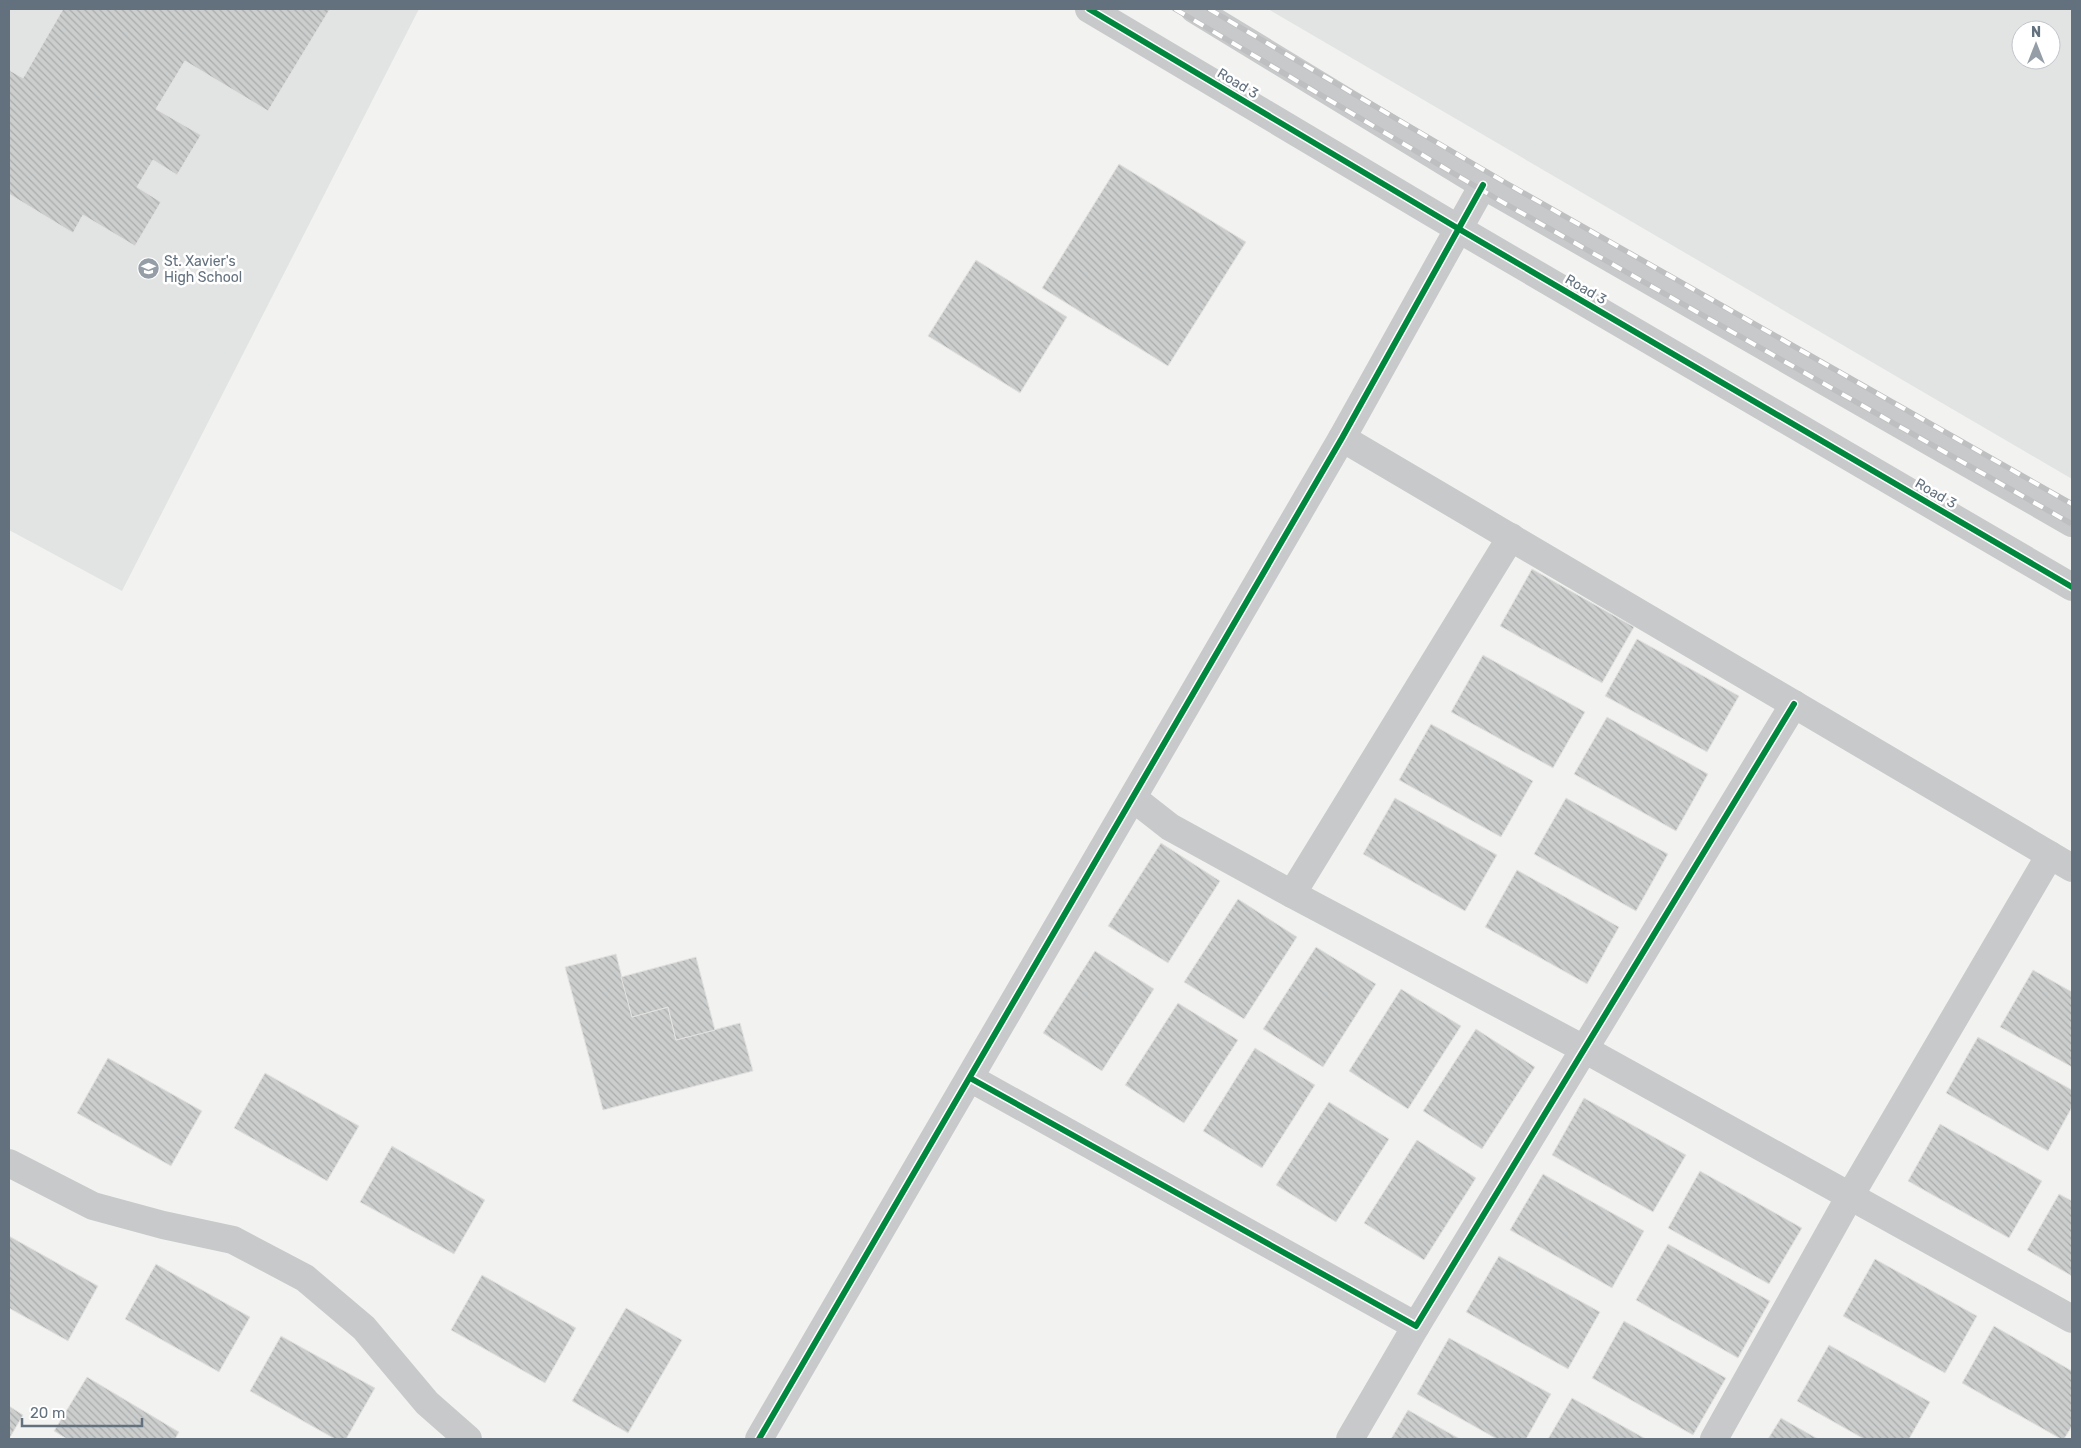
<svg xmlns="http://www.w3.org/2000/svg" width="2081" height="1448" font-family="Rubik,sans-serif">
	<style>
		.built { fill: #e2e4e3; fill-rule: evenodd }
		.building { fill: url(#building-back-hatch); stroke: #e2e2e0 }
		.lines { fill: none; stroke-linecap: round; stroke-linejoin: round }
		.minor { stroke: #c8c9ca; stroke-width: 28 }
		.tertiary { stroke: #c8c9ca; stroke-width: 28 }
		.rail-casing { stroke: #bebfc0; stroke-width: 5.5 }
		.rail { stroke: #fff; stroke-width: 4; stroke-dasharray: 11; stroke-linecap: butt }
		.cycleway-casing { stroke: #fff; stroke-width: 9 }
		.cycleway { stroke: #00873e; stroke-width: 6 }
		.labels { text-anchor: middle; stroke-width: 5; stroke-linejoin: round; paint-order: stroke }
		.street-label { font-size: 14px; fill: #63717f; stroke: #fff }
		.poi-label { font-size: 14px; fill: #63717f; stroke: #fff; text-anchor: start }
	</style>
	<defs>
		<pattern id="building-back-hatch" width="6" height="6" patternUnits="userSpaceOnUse" patternTransform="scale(1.25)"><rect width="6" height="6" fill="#cccecd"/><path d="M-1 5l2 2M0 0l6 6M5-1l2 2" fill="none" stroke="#a9acac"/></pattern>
	</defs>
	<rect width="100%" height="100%" fill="#f2f3f0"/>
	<!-- built -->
	<g class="built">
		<polygon points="9,9 419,9 122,591 9,530"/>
		<path d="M1268 9H2072V479ZM2021 30H2051V60H2021Z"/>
	</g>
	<!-- building -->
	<g class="building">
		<polygon points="63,9 330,9 268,111 185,61 156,109 201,135 177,175 153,160 137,187 161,202 135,246 83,215 73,233 9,194 9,70 23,78"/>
		<polygon points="1119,164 1246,242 1168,366 1042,288"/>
		<polygon points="976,260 1067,317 1020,393 928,336"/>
		<polygon points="1532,569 1634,627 1602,683 1500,626"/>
		<polygon points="1637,639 1739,696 1707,752 1605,696"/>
		<polygon points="1483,655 1585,712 1553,768 1451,712"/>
		<polygon points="1607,717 1708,774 1676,831 1574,774"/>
		<polygon points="1431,724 1533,781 1501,837 1399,780"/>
		<polygon points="1395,798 1497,855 1465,911 1363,854"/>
		<polygon points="1566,798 1668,854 1636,911 1534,854"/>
		<polygon points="1161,843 1220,881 1168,963 1108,926"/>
		<polygon points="1517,870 1619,927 1587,984 1485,927"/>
		<polygon points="1238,899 1297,937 1244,1019 1184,982"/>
		<polygon points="1316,947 1376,984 1323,1067 1263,1029"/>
		<polygon points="1095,951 1154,989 1102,1071 1043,1033"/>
		<polygon points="616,954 632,1017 668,1007 676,1040 740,1023 753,1071 603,1110 565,967"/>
		<polygon points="696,957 715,1030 676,1040 668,1007 632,1017 621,977"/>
		<polygon points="2033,970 2072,992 2072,1067 2000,1027"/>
		<polygon points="1401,989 1461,1026 1408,1109 1349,1071"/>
		<polygon points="1178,1003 1238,1040 1184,1123 1125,1085"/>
		<polygon points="1476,1029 1535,1067 1482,1149 1423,1111"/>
		<polygon points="1978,1037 2072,1090 2072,1107 2048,1151 1946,1093"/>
		<polygon points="1255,1048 1315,1085 1262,1168 1203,1131"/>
		<polygon points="108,1058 202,1111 171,1166 77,1113"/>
		<polygon points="265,1073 359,1126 327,1181 234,1128"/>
		<polygon points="1584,1098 1686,1155 1653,1212 1552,1155"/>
		<polygon points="1329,1102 1389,1139 1336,1222 1276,1185"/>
		<polygon points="1940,1124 2042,1181 2009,1238 1908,1181"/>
		<polygon points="1417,1140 1476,1178 1424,1260 1364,1223"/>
		<polygon points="392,1146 485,1200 454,1254 360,1202"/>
		<polygon points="1700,1171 1802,1228 1769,1284 1668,1228"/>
		<polygon points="1543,1174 1644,1231 1612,1288 1510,1230"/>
		<polygon points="2059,1194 2072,1201 2072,1276 2027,1250"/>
		<polygon points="9,1236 98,1286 68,1341 9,1308"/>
		<polygon points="1668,1244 1770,1301 1738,1358 1636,1300"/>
		<polygon points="1499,1256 1600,1312 1568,1369 1466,1312"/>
		<polygon points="1875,1259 1977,1316 1945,1373 1843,1316"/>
		<polygon points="156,1264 250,1317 219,1372 125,1319"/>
		<polygon points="482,1275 576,1328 545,1383 451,1330"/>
		<polygon points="626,1308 682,1340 628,1433 572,1401"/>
		<polygon points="1624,1321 1726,1378 1693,1435 1592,1378"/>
		<polygon points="1994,1326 2072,1371 2072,1426 2064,1439 2061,1439 1962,1383"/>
		<polygon points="281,1336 375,1388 346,1439 335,1439 250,1391"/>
		<polygon points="1449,1338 1551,1394 1526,1439 1497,1439 1417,1394"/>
		<polygon points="1829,1345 1930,1402 1909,1439 1864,1439 1797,1401"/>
		<polygon points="87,1377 179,1432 175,1439 67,1439 54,1431"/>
		<polygon points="1572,1398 1646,1439 1548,1439"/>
		<polygon points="9,1406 23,1415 9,1439"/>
		<polygon points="1408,1410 1460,1439 1391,1439"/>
		<polygon points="1781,1418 1818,1439 1768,1439"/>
	</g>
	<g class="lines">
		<!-- minor -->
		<g class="minor">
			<polyline points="1342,438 2072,868"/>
			<polyline points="1133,798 1170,827 1292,894 1584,1049 2072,1319"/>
			<polyline points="1292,894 1511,537"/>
			<polyline points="970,1078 1416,1326 1794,704"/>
			<polyline points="9,1163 93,1206 163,1225 233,1240 305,1278 364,1328 427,1403 468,1439"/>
			<polyline points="759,1439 1342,438 1483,185"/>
			<polyline points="1350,1439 1416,1326"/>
			<polyline points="1714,1439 1850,1196 2050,855"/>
		</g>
		<!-- tertiary -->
		<g class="tertiary">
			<polyline points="1089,9 1459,229 2072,587"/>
			<polyline points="1194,9 1483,185 2072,523"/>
		</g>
		<defs>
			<g id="rail">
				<polyline points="1175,9 1497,199 2072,524"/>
				<polyline points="1209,9 1506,183 2072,504"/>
			</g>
		</defs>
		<!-- rail casing -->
		<use href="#rail" class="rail-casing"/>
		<!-- rail -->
		<use href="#rail" class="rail"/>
		<defs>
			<g id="cycleway">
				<polyline points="1089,9 1459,229 2072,587"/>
				<polyline points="970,1078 1416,1326 1794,704"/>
				<polyline points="759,1439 1342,438 1483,185"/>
			</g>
		</defs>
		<!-- cycleway casing -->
		<use href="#cycleway" class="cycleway-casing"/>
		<!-- cycleway -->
		<use href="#cycleway" class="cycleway"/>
	</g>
	<!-- icons -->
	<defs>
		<symbol id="school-disc" viewBox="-11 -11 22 22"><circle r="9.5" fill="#959ea7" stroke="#fff"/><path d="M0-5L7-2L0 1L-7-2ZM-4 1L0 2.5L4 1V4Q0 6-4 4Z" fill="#fff"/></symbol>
	</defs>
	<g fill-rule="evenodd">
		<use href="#school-disc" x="136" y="256" width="25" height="25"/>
	</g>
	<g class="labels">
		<!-- street labels -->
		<g class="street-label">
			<text transform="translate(1238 83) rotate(31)" y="5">Road 3</text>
			<text transform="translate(1586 289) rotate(30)" y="5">Road 3</text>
			<text transform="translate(1936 493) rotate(30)" y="5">Road 3</text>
		</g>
		<!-- poi labels -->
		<g class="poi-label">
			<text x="164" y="266">St. Xavier's<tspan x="164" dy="16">High School</tspan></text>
		</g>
	</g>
	<!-- border -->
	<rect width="2081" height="1448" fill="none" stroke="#63717f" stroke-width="20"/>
	<!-- north arrow -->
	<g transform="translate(2036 45)"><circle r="24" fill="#ffffff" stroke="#c1c6cc"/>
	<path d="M0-4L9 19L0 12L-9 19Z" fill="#959ea7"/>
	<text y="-8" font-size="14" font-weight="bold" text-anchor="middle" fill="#63717f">N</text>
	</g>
	<!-- scale -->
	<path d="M22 1418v8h120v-8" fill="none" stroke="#63717f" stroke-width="2.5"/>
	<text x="30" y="1418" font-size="15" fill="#63717f" stroke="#ffffff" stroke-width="4" paint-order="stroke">20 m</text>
</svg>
